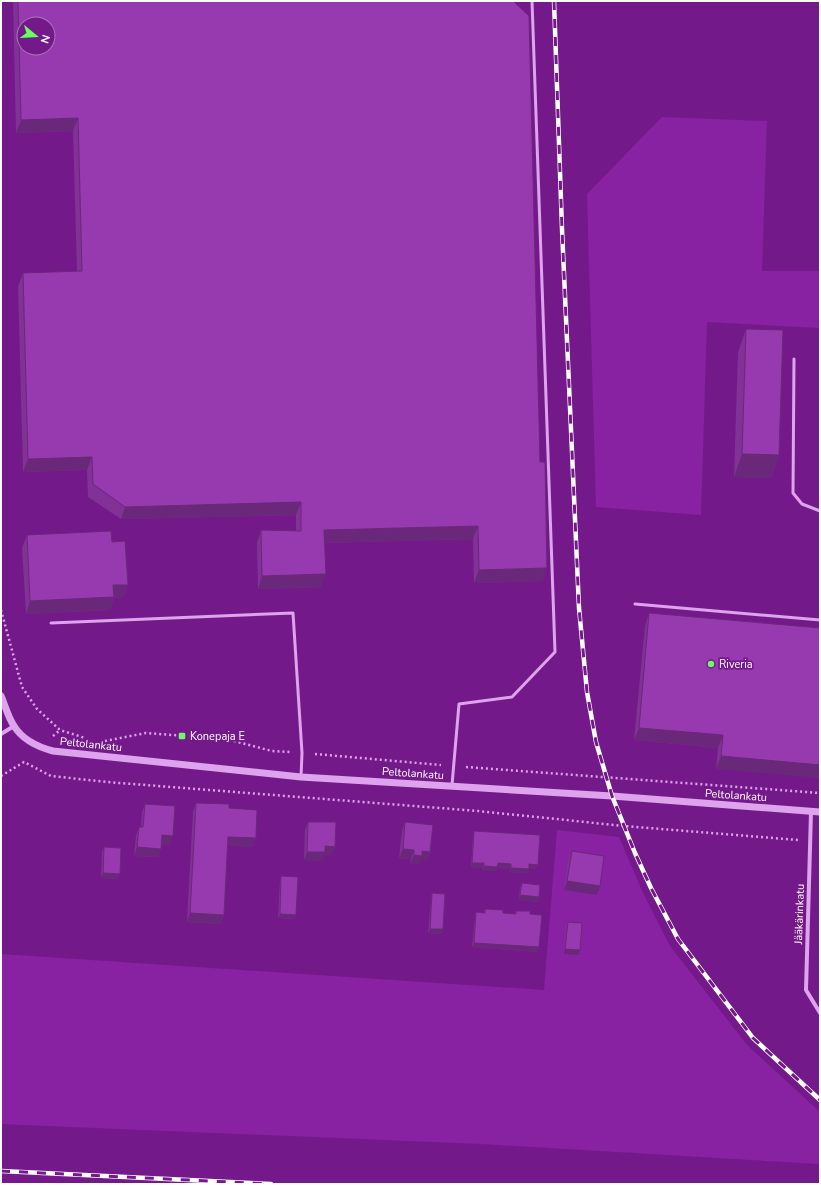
<svg xmlns="http://www.w3.org/2000/svg" width="821" height="1185" font-family="'Nunito Sans',sans-serif">
	<style>
		.green { fill: #8822a3 }
		.lines { fill: none; stroke-linecap: round; stroke-linejoin: round }
		.path { stroke: #dda3ed; stroke-width: 2.5; stroke-dasharray: 2 3; stroke-linecap: butt }
		.service { stroke: #dda3ed; stroke-width: 3 }
		.minor { stroke: #dda3ed; stroke-width: 4 }
		.tertiary { stroke: #dda3ed; stroke-width: 7 }
		.rail-casing { stroke: #fff; stroke-width: 4.5 }
		.rail { stroke: #74198a; stroke-width: 3; stroke-dasharray: 9; stroke-linecap: butt }
		.wall { fill: #823196 }
		.shaded-wall { fill: #6a287a }
		.building { fill: #9739af; stroke: #6a287a; fill-rule: evenodd }
		.poi-dot { fill: #67ff5f; stroke: #74198a; stroke-width: 1.5 }
		.labels { text-anchor: middle; stroke-width: 3.5; stroke-linejoin: round; paint-order: stroke }
		.poi-label { font-size: 11px; fill: #fff; stroke: #74198a; text-anchor: start }
		.street-label { font-size: 11px; fill: #fff; stroke: #74198a }
	</style>
	<rect width="100%" height="100%" fill="#74198a"/>
	<!-- green -->
	<g class="green">
		<polygon points="662,117 767,121 762,271 820,271 820,328 707,322 701,515 596,507 587,194"/>
		<polygon points="557,830 619,837 643,893 670,946 747,1045 820,1112 819,1164 481,1144 1,1124 1,954 544,990"/>
	</g>
	<g class="lines">
		<!-- path -->
		<g class="path">
			<polyline points="1,610 22,687 37,709 60,730 85,738"/>
			<polyline points="53,736 60,730"/>
			<polyline points="105,741 146,733 226,739 272,751 290,752"/>
			<polyline points="315,754 441,765"/>
			<polyline points="466,767 820,793"/>
			<polyline points="1,776 24,762 51,776 107,782 478,811 624,826 798,840"/>
		</g>
		<!-- service -->
		<g class="service">
			<polyline points="794,359 793,493 802,504 820,511"/>
			<polyline points="635,604 820,620"/>
			<polyline points="51,623 293,613 302,753 301,777"/>
			<polyline points="452,785 459,704 512,697 555,652 532,1"/>
		</g>
		<!-- minor -->
		<g class="minor">
			<polyline points="1,734 14,726"/>
			<polyline points="811,812 806,990 820,1013"/>
		</g>
		<!-- tertiary -->
		<path class="tertiary" d="M1 696C5 705 8 717 14 726 22 739 38 747 53 751L301 777 612 796 820 812"/>
		<defs>
			<g id="rail">
				<polyline points="554,1 562,229 579,608 587,692 596,742 612,796 635,853 651,888 678,939 753,1038 820,1100"/>
				<polyline points="1,1171 271,1184"/>
			</g>
		</defs>
		<!-- rail casing -->
		<use href="#rail" class="rail-casing"/>
		<!-- rail -->
		<use href="#rail" class="rail"/>
	</g>
	<!-- wall -->
	<g class="wall">
		<polygon points="13,1 513,1 543,581 474,583 473,539 325,543 321,587 258,589 257,543 261,530 296,531 296,515 121,519 88,497 87,470 23,472 18,286 23,273 77,272 73,131 16,133"/>
		<polygon points="746,329 779,455 771,478 734,477 738,352"/>
		<polygon points="27,535 112,542 128,585 123,597 114,598 110,610 26,614 22,548"/>
		<polygon points="649,613 820,628 716,769 718,748 634,740 645,626"/>
		<polygon points="196,803 229,808 256,838 252,847 227,845 224,915 221,924 187,922 193,812"/>
		<polygon points="145,804 170,845 162,844 158,857 134,856 136,836 139,827 141,827 142,812"/>
		<polygon points="308,822 332,855 324,855 322,861 304,860 305,830"/>
		<polygon points="405,822 430,852 427,860 421,860 419,864 410,864 411,859 399,858 402,831"/>
		<polygon points="474,831 536,869 529,869 528,873 509,872 510,869 497,868 496,871 483,871 483,868 471,867 473,835"/>
		<polygon points="104,847 118,879 101,878 102,852"/>
		<polygon points="572,851 597,895 564,890 568,860"/>
		<polygon points="281,876 296,915 295,919 278,918 280,881"/>
		<polygon points="522,883 539,897 537,902 519,900 520,888"/>
		<polygon points="432,893 443,929 442,934 428,933 431,898"/>
		<polygon points="485,909 503,913 515,914 516,911 530,914 538,952 472,947 475,917 476,912 484,913"/>
		<polygon points="568,922 580,950 579,955 564,954 566,926"/>
	</g>
	<!-- shaded-wall -->
	<g class="shaded-wall">
		<polygon points="78,118 73,131 16,133 21,120"/>
		<polygon points="742,454 779,455 771,478 734,477"/>
		<polygon points="92,457 87,470 23,472 28,459"/>
		<polygon points="301,502 296,515 121,519 125,507"/>
		<polygon points="478,526 473,539 320,543 324,530"/>
		<polygon points="547,568 543,581 474,583 479,570"/>
		<polygon points="326,574 321,587 258,589 262,576"/>
		<polygon points="113,585 128,585 123,597 114,598 110,610 26,614 30,601"/>
		<polygon points="639,728 723,735 718,748 634,740"/>
		<polygon points="721,756 820,765 820,778 716,769"/>
		<polygon points="162,835 173,836 170,845 159,844"/>
		<polygon points="228,837 256,838 252,847 224,845"/>
		<polygon points="325,846 335,847 332,855 324,855 322,861 304,860 307,852"/>
		<polygon points="137,847 161,849 158,857 134,856"/>
		<polygon points="403,849 414,850 411,859 399,858"/>
		<polygon points="422,851 430,852 427,860 421,860 419,864 410,864 414,855"/>
		<polygon points="472,863 484,863 483,868 471,867"/>
		<polygon points="498,863 511,864 510,869 497,868 496,871 483,871 484,866"/>
		<polygon points="529,864 538,865 536,869 529,869 528,873 509,872 511,868"/>
		<polygon points="103,873 120,874 118,879 101,878"/>
		<polygon points="567,881 600,886 597,895 564,890"/>
		<polygon points="520,895 539,897 537,902 519,900"/>
		<polygon points="190,913 224,915 221,924 187,922"/>
		<polygon points="280,914 296,915 295,919 278,918"/>
		<polygon points="430,929 443,929 442,934 428,933"/>
		<polygon points="474,943 539,947 538,952 472,947"/>
		<polygon points="565,949 580,950 579,955 564,954"/>
	</g>
	<!-- building -->
	<g class="building">
		<path d="M18 1H513L529 16 540 462H545L547 568 479 570 478 526 324 530 326 574 262 576 261 530 301 531V502L125 507 93 484 92 457 28 459 23 273 82 271 78 118 21 120ZM24 24H48V48H24Z"/>
		<polygon points="746,329 783,330 779,455 742,454"/>
		<polygon points="111,531 112,542 125,541 128,585 113,585 114,597 30,601 27,535"/>
		<polygon points="649,613 820,628 820,765 721,756 723,735 639,728"/>
		<polygon points="196,803 229,804 229,808 257,810 256,838 228,837 224,915 190,913"/>
		<polygon points="145,804 175,806 173,836 162,835 161,849 137,847 139,827 143,827"/>
		<polygon points="308,822 336,822 335,847 325,846 325,852 307,852"/>
		<polygon points="405,822 433,825 430,852 422,851 422,856 414,855 414,850 403,849"/>
		<polygon points="474,831 540,835 538,865 529,864 529,869 511,868 511,864 498,863 497,867 484,866 484,863 472,863"/>
		<polygon points="104,847 121,848 120,874 103,873"/>
		<polygon points="572,851 604,856 600,886 567,881"/>
		<polygon points="281,876 298,877 296,915 280,914"/>
		<polygon points="522,883 540,885 539,897 520,895"/>
		<polygon points="432,893 445,894 443,929 430,929"/>
		<polygon points="485,909 503,910 503,913 516,914 516,911 530,911 530,914 542,915 539,947 474,943 476,912 485,913"/>
		<polygon points="568,922 582,923 580,950 565,949"/>
	</g>
	<!-- markers -->
	<g class="poi-dot">
		<circle cx="711" cy="664" r="4"/>
		<rect x="178" y="732" width="8" height="8" rx="2"/>
	</g>
	<g class="labels">
		<!-- poi labels -->
		<g class="poi-label">
			<text x="719" y="668">Riveria</text>
			<text x="190" y="740">Konepaja E</text>
		</g>
		<!-- street labels -->
		<g class="street-label">
			<text transform="translate(91 744) rotate(6)" y="4">Peltolankatu</text>
			<text transform="translate(413 773) rotate(4)" y="4">Peltolankatu</text>
			<text transform="translate(736 795) rotate(4)" y="4">Peltolankatu</text>
			<text transform="translate(799 914) rotate(-88)" y="4">Jääkärinkatu</text>
		</g>
	</g>
	<!-- border -->
	<rect width="821" height="1185" fill="none" stroke="#ffffff" stroke-width="4"/>
	<!-- north arrow -->
	<g transform="translate(36 36) rotate(108)"><circle r="19" fill="#74198a" stroke="#ac75b9"/>
	<path d="M0-3L7 15L0 10L-7 15Z" fill="#67ff5f"/>
	<text y="-6" font-size="11" font-weight="bold" text-anchor="middle" fill="#ffffff">N</text>
	</g>
</svg>
